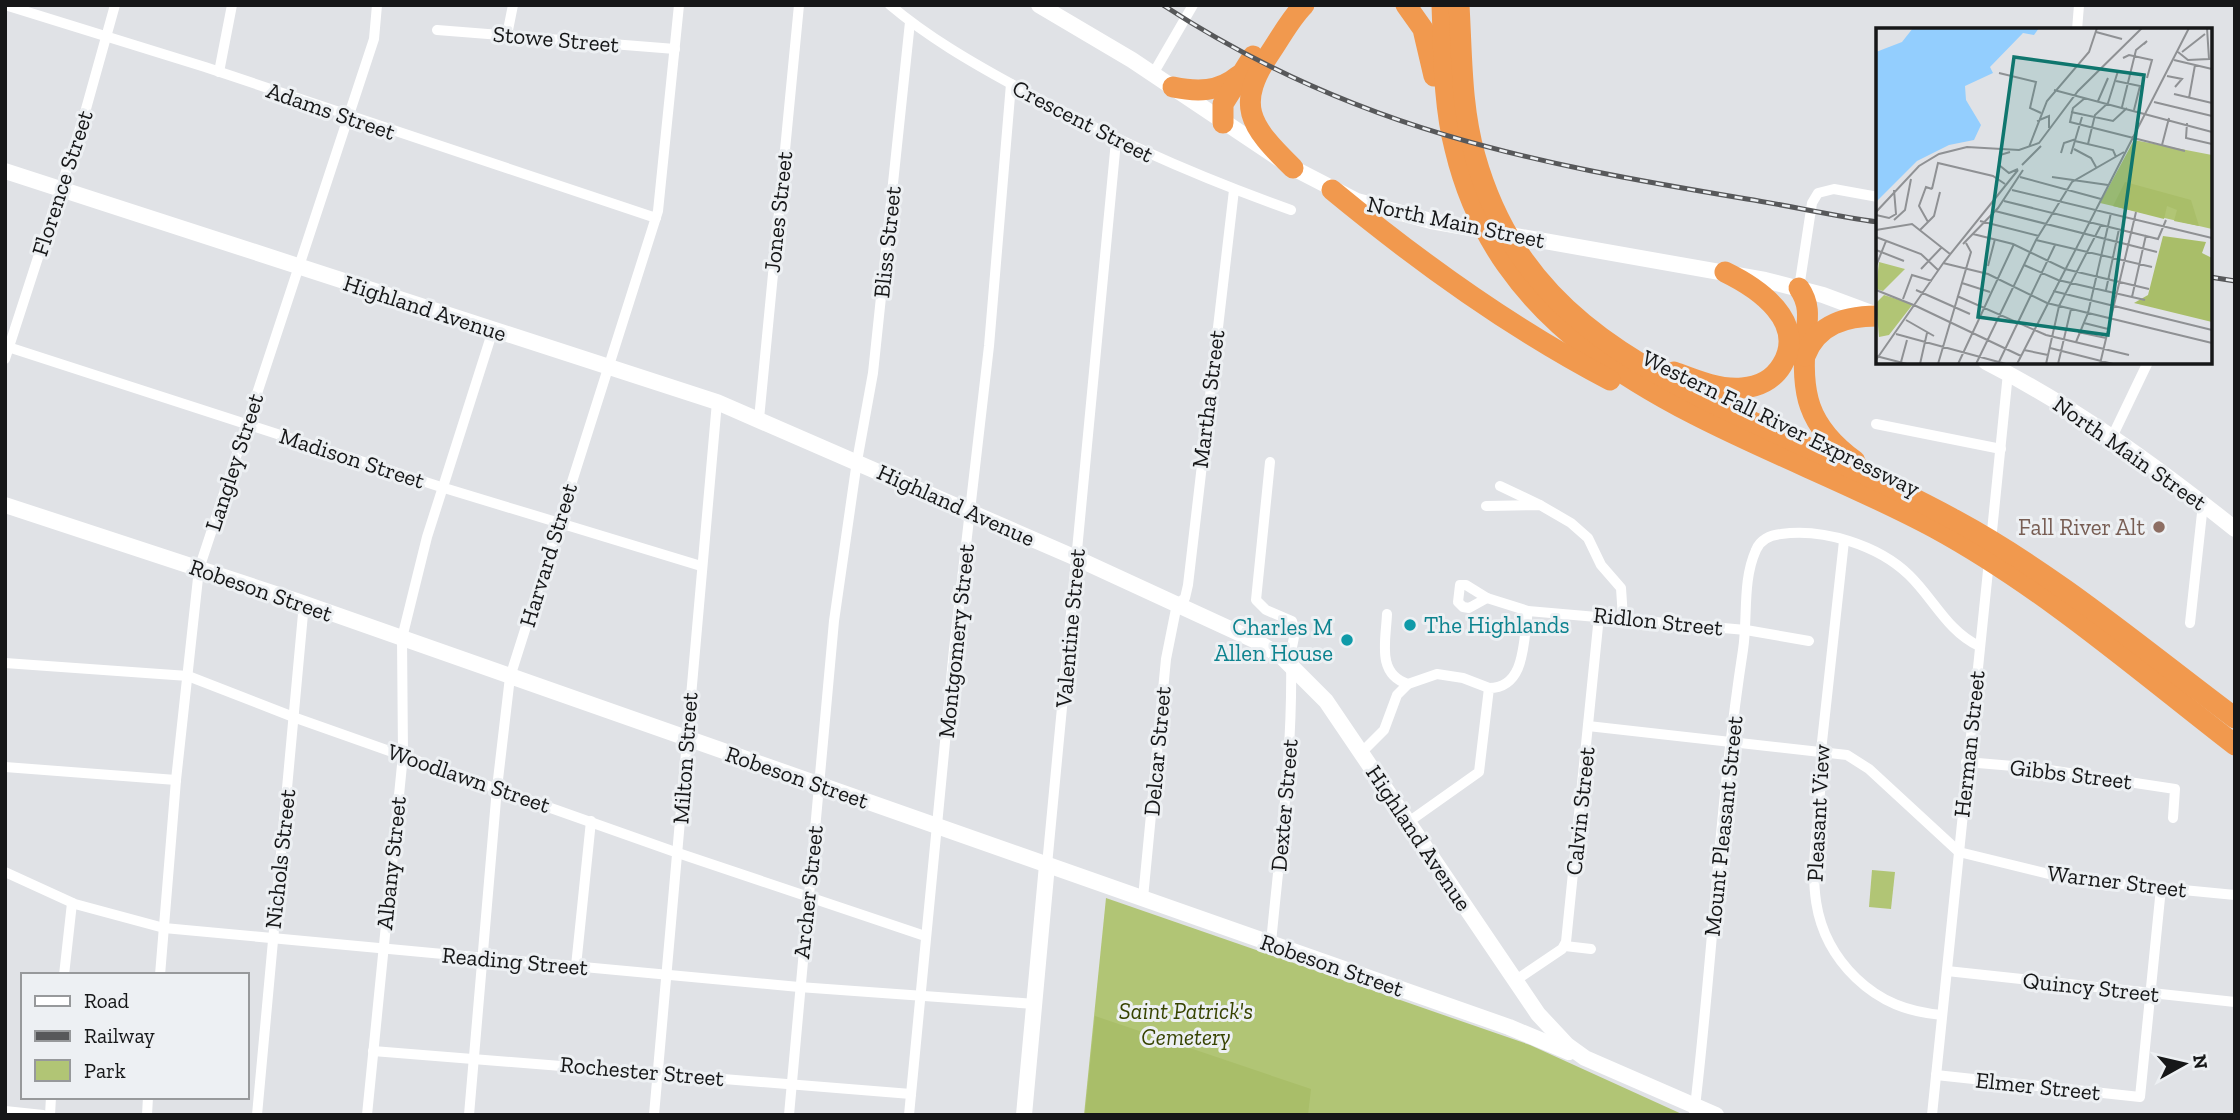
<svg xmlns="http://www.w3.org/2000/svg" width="2240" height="1120" font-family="'Zilla Slab',serif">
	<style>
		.green { fill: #b1c575 }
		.forest { fill: #a9be69 }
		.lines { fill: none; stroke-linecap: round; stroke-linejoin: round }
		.street { stroke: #fff; stroke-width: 10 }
		.secondary { stroke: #fff; stroke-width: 16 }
		.highway { stroke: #f1994e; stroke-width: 21 }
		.rail-casing { stroke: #57585a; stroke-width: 5 }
		.rail { stroke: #edf0f3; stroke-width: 2.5; stroke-dasharray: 8; stroke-linecap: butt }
		.education-dot { fill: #8d6e63; stroke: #edf0f3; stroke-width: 2.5 }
		.culture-dot { fill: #0f9aa8; stroke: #edf0f3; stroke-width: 2.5 }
		.labels { text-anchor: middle; stroke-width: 6; stroke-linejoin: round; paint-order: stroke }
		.street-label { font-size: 23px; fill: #161718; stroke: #edf0f3 }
		.education-label { font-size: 23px; fill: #785e54; stroke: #edf0f3; text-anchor: end }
		.culture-label { font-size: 23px; fill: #0d838f; stroke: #edf0f3; text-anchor: start }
		.park-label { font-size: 23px; font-style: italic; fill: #374300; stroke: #edf0f3 }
		.inset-road { fill: none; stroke: #8f9194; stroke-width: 2 }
		.view { fill: #0f766e; fill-opacity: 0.15; stroke: #0f766e; stroke-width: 3.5 }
		.inset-edge { fill: none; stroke: #161718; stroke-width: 3.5 }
	</style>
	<rect width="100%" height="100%" fill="#e0e2e6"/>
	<!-- green -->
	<g class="green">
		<polygon points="1872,870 1895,872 1891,909 1869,907"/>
		<polygon points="1106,898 1530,1045 1684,1115 1084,1115"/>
	</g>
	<!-- forest -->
	<polygon class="forest" points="1095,1016 1311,1089 1308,1115 1085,1115"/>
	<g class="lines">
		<!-- street -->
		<g class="street">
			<polyline points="5,5 205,67 656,218"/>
			<path d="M890 5C928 37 971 62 1015 86 1107 137 1192 175 1291 210"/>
			<polyline points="437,30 675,49"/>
			<polyline points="2077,30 2079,5"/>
			<polyline points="507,35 513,5"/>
			<polyline points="219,72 232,5"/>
			<polyline points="1153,74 1193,5"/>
			<polyline points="1799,288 1812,203 1818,193 1834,189 1878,197"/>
			<polyline points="5,346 441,487 701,566"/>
			<polyline points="5,359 84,116 115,5"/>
			<polyline points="759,419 799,5"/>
			<polyline points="1876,424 2001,449"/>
			<polyline points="2113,435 2148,362"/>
			<path d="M1270 462 1256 600 1266 610 1292 621C1298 635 1291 642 1291 657 1293 753 1280 848 1271 943"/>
			<polyline points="1500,486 1540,505"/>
			<polyline points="1486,506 1540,505 1571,523 1588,538 1601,565 1621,588 1623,618"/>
			<path d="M1844 541 1821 751C1825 834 1787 911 1856 978 1881 1002 1908 1012 1942 1015"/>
			<polyline points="1991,541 2008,373"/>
			<polygon points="1460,585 1466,585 1487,598 1469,608 1463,607 1458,602"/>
			<polyline points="1487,598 1528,611 1746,630 1809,641"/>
			<path d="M1387 614C1386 640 1376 674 1408 684"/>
			<polyline points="2190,623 2203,504"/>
			<polyline points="5,663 188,676 296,718 678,853 925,936"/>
			<polyline points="1588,726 1847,755 1869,769 1959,852 2069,879 2235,895"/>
			<polyline points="1361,753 1384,730 1397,695 1408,684 1437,674 1463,678 1489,688"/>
			<polyline points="1966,762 2036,768 2175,789 2173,818"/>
			<polyline points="5,767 176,780"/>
			<path d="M1407 823 1479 772 1489 688C1527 688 1523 638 1528 611"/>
			<polyline points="1047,865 1116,141"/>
			<polyline points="5,872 75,904 164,928 799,987 1035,1004"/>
			<polyline points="1143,898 1166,659 1177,604 1185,598 1188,585 1234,190"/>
			<polyline points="1565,946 1591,949"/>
			<polyline points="576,966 591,821"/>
			<polyline points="1947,971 2235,1002"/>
			<polyline points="64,975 72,903"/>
			<polyline points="160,975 176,780 199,569 374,39 377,5"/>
			<polyline points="1516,980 1562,949 1566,942 1599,616"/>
			<polyline points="373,1051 911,1094"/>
			<polyline points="1936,1075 2140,1097 2161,888"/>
			<polyline points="5,1111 43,1115"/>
			<polyline points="50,1115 51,1097"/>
			<polyline points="147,1115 148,1097"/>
			<polyline points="257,1115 304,603"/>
			<polyline points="367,1115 403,755 402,638 427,537 493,330"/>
			<polyline points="469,1115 497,788 510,677 658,211 679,5"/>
			<polyline points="654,1115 717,402"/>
			<polyline points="789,1115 834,621 857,461 873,373 910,22"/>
			<polyline points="909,1115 954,649 989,346 1011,84"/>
			<path d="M1694 1115C1713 960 1719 804 1743 650 1748 617 1742 581 1756 550 1760 540 1770 535 1781 534 1823 528 1878 545 1909 575 1933 598 1948 632 1979 646"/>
			<polyline points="1932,1115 1989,561"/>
		</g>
		<!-- secondary -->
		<g class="secondary">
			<polyline points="1039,5 1132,60 1293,168 1357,201 1431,221 1765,280 1823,295 1874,314"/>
			<polyline points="5,171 717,402 1076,558 1254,640 1282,657 1326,701 1538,1014 1567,1045 1585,1058 1716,1115"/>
			<path d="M1986 362C2076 408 2155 465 2235 529"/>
			<polyline points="5,505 297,601 1509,1027 1569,1052"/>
			<polyline points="1024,1115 1047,865"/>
		</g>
		<!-- highway -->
		<g class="highway">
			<polyline points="1406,5 1423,29 1434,76"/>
			<path d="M1442 5C1444 53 1443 102 1455 149 1510 380 1753 430 1935 528 2043 587 2138 670 2235 745"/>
			<path d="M1459 5C1462 56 1461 107 1475 156 1517 306 1627 363 1757 424 1823 455 1891 485 1955 520 2055 574 2144 650 2235 718"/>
			<path d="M1173 87C1197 92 1219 92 1238 76"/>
			<polyline points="1223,123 1223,104 1253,56"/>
			<path d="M1293 168C1249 125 1234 105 1272 50 1282 35 1291 18 1304 5"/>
			<path d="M1332 190C1418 261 1512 329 1610 380"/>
			<path d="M1799 288C1810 304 1808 317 1806 336 1800 392 1807 426 1855 461"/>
			<path d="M1805 356C1817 324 1846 316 1877 316"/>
			<path d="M1674 372C1695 380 1719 390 1742 388 1758 387 1773 380 1782 365 1808 322 1758 288 1725 272"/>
		</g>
		<defs>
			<g id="rail">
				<path d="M1163 5C1351 128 1530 163 1747 199 1791 206 1834 216 1878 222"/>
				<polyline points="2210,277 2235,281"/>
			</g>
		</defs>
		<!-- rail casing -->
		<use href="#rail" class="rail-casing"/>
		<!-- rail -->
		<use href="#rail" class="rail"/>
	</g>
	<!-- markers -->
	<circle class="education-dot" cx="2159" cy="527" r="7"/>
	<g class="culture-dot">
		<circle cx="1410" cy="625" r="7"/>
		<circle cx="1347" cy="640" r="7"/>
	</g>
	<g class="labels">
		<!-- street labels -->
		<g class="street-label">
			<text transform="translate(556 39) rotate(5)" y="8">Stowe Street</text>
			<text transform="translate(331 111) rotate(19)" y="8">Adams Street</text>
			<text transform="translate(1083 121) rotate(27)" y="8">Crescent Street</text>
			<text transform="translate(62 183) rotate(-72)" y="8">Florence Street</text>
			<text transform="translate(778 212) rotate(-84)" y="8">Jones Street</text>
			<text transform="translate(1456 222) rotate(12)" y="8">North Main Street</text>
			<text transform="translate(887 242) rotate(-84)" y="8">Bliss Street</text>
			<text transform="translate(425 308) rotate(18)" y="8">Highland Avenue</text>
			<text transform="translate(1208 399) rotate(-83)" y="8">Martha Street</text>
			<text transform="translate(1781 423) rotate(26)" y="8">Western Fall River Expressway</text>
			<text transform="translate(2130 453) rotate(35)" y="8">North Main Street</text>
			<text transform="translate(352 458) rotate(18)" y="8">Madison Street</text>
			<text transform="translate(234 462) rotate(-72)" y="8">Langley Street</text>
			<text transform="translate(956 505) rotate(24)" y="8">Highland Avenue</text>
			<text transform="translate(548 555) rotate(-73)" y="8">Harvard Street</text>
			<text transform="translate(261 590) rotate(19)" y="8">Robeson Street</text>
			<text transform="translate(1658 621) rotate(6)" y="8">Ridlon Street</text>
			<text transform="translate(1070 628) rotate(-85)" y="8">Valentine Street</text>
			<text transform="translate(956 641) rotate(-84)" y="8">Montgomery Street</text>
			<text transform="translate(1969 744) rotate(-84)" y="8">Herman Street</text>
			<text transform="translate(1157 751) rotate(-85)" y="8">Delcar Street</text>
			<text transform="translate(685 758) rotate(-86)" y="8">Milton Street</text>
			<text transform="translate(2071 774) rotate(7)" y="8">Gibbs Street</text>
			<text transform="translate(797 777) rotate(19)" y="8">Robeson Street</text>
			<text transform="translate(469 778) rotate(19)" y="8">Woodlawn Street</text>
			<text transform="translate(1284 805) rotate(-85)" y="8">Dexter Street</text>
			<text transform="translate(1580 811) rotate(-84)" y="8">Calvin Street</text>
			<text transform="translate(1818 813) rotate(-87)" y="8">Pleasant View</text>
			<text transform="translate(1723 826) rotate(-84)" y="8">Mount Pleasant Street</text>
			<text transform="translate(1419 838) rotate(56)" y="8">Highland Avenue</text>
			<text transform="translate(280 859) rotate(-84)" y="8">Nichols Street</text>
			<text transform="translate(391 863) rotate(-84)" y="8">Albany Street</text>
			<text transform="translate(2117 881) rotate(7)" y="8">Warner Street</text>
			<text transform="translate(808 892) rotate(-84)" y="8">Archer Street</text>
			<text transform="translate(515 961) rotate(5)" y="8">Reading Street</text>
			<text transform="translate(1332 965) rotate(19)" y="8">Robeson Street</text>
			<text transform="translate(2091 987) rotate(6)" y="8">Quincy Street</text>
			<text transform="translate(642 1071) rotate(5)" y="8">Rochester Street</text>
			<text transform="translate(2038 1086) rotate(6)" y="8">Elmer Street</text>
		</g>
		<!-- education labels -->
		<g class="education-label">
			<text x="2145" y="535">Fall River Alt</text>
		</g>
		<!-- culture labels -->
		<g class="culture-label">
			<text x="1424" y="633">The Highlands</text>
			<text x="1333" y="635" text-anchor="end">Charles M<tspan x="1333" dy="26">Allen House</tspan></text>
		</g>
		<!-- park labels -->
		<g class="park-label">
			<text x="1186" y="1019">Saint Patrick's<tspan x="1186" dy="26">Cemetery</tspan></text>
		</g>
	</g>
	<!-- overview -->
	<g transform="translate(1876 28)">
		<rect width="336" height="336" fill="#e0e2e6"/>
		<path d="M258 112 336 127V201L224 175ZM3 234 29 241 7 263 0 261ZM8 267 37 276 13 307 3 309 0 275Z" fill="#b1c575"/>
		<path d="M249 154 315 172 323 198 298 193 301 182 291 178 288 191 237 178ZM287 208 330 214 326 225 336 230V294L258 275 272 267Z" fill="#a9be69"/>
		<path d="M37 0H163L158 7 147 5 114 39 117 45 89 58 90 72 105 97 98 112 73 117 41 133 0 174V24L26 14Z" fill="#93cefe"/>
		<path class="inset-road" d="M220 4 246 11M302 24 312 32 333 31 331 0M306 24 329 6M247 30 253 27 276 32 271 50M298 32 336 41M123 45 160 54 154 80 165 85M291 48 306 51 299 59M240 53 264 58 258 82M178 62 336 104M298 66 336 75M209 70 197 80 194 94 309 123M313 70 319 37M222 73 232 50M278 74 336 88M246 79 260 22 271 13 268 16M195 84 237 93 251 80M161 93 173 88V100M311 95 310 110 336 116M199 113 237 122 240 129M212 116 219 87 232 75 242 43M286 117 293 90M153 119 171 73 213 24 221 0M198 121 215 130 220 139M134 124 124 127 123 137 133 145 142 141M185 125 188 115 200 111M195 126 206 89M146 137 165 118M144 149 225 171M176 149 232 157M56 161 62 135 117 148 129 156M136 162 336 210M128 173 282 211 290 192M119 183 281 224M0 184 43 138 63 126 91 119 143 122 163 115 202 63 266 0M0 187 13 190 20 186 18 162M18 192 29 182 35 151M104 193 163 208M52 194 43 178 50 159 56 161M0 202 36 196 74 226M44 202 58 188 64 164M97 206 137 216 189 241 273 261M0 209 45 226 62 242M160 212 276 239M87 216 122 180 147 142M0 222 28 233M67 235 112 246 171 275 336 315M148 237 182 252 269 272M0 238 10 213M112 238 119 211M45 241 66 219M86 255 114 264M0 262 40 278M40 262 94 286M230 262 243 201M177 263 336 302M81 268 170 307 253 327M256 269 270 207M27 271 36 247 56 253M40 278 145 328M30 292 58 308M208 295 232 301M202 304 230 310M20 306 130 336M200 314 212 285 235 185M174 320 237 336M148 322 172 327M0 328 31 336M0 332 68 234 142 142M25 334 31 312M44 336 51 305M62 336 95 224 90 215M82 336 138 216M100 336 160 212 196 154 248 124M122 336 179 217M141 336 313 0M170 336 183 278 225 197M182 336 195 281M224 336 260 184"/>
		<path class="view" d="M138 29 268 47 232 307 102 289Z"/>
		<rect width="336" height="336" class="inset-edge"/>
	</g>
	<!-- border -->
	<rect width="2240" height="1120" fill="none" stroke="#161718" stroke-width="14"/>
	<!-- legend -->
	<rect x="21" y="973" width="228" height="126" fill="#edf0f3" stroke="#97999b" stroke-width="2"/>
	<rect x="35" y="996" width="35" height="10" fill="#ffffff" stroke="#97999b" stroke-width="2"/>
	<text x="84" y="1008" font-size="21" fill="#161718">Road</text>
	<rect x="35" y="1031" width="35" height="10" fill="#57585a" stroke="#97999b" stroke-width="2"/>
	<text x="84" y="1043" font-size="21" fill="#161718">Railway</text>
	<rect x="35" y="1060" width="35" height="21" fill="#b1c575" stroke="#97999b" stroke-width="2"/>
	<text x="84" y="1078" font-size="21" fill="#161718">Park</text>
	<!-- north arrow -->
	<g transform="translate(2184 1064) rotate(82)" stroke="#edf0f3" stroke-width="5" paint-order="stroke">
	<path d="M0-5L12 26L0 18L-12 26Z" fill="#161718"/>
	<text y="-10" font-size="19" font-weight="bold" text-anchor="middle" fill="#161718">N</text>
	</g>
</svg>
